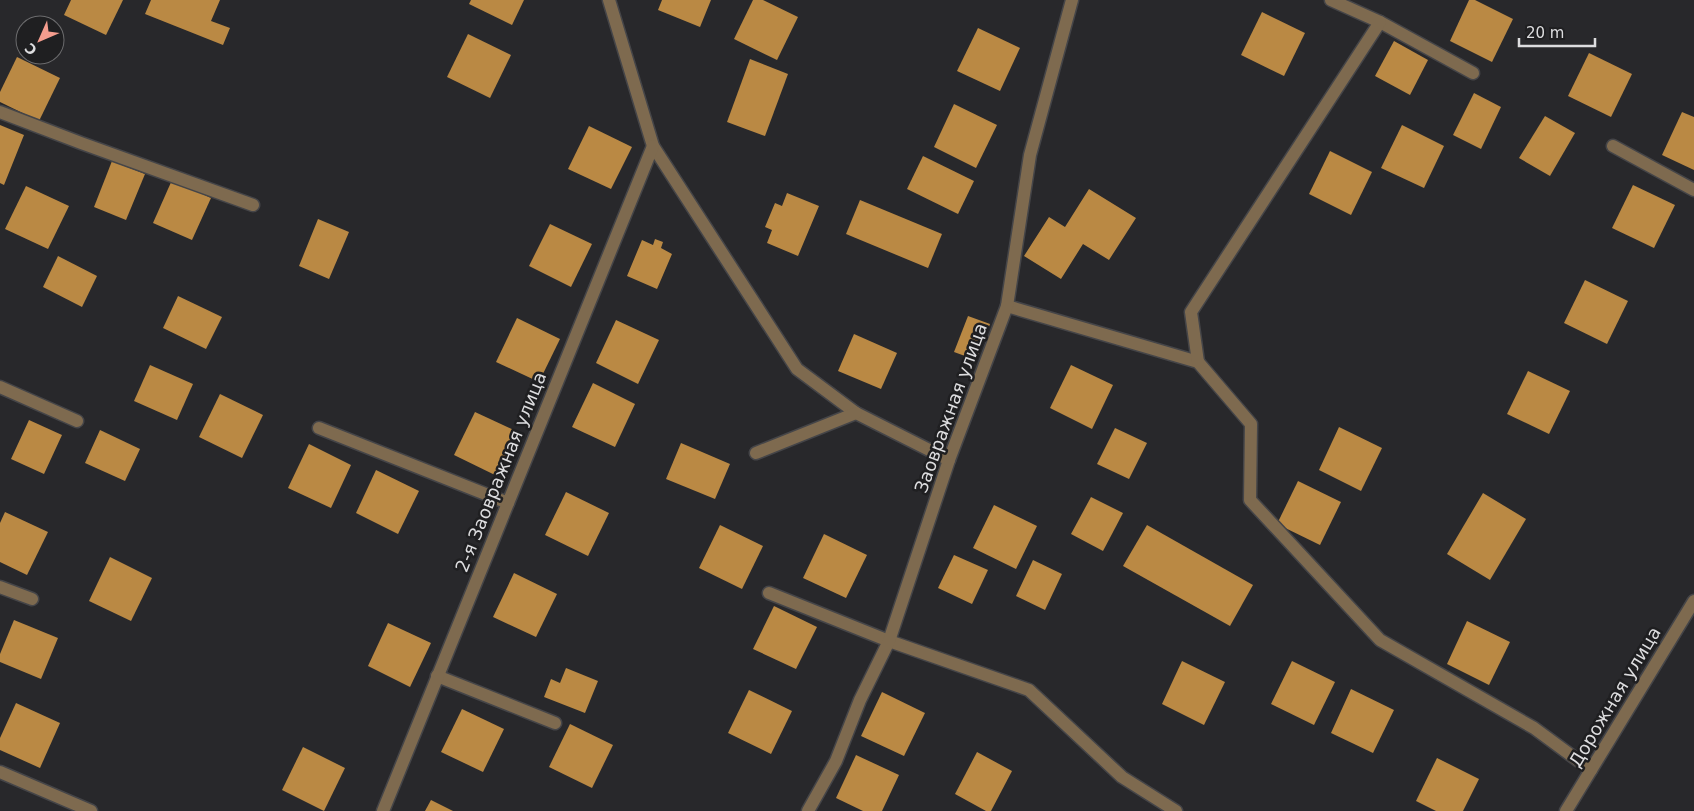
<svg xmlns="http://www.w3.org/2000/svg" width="1694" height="811" font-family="'DejaVu Sans',sans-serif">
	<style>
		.building { fill: #ba8944 }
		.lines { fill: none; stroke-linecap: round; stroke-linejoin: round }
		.minor-casing { stroke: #454548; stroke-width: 15 }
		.minor { stroke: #7e6a4f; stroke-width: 12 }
		.labels { text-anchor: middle; stroke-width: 5; stroke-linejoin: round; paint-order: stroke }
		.street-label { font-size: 18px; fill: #dddddf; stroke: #1f1f21 }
	</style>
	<rect width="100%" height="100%" fill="#28282b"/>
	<!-- building -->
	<g class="building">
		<polygon points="71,0 123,0 106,35 64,15"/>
		<polygon points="151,0 220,0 211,21 230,28 223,45 145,14"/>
		<polygon points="471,0 524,0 512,25 469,4"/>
		<polygon points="662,0 711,0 700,27 658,10"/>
		<polygon points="753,0 763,0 798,17 777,60 734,39"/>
		<polygon points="1469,0 1475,0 1513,19 1492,62 1450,41"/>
		<polygon points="1262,12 1305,33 1284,76 1241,55"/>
		<polygon points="978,28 1020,48 1000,91 957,71"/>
		<polygon points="468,34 511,55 490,98 447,77"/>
		<polygon points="1394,41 1428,60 1410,95 1375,76"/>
		<polygon points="1589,53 1632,74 1611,117 1568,96"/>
		<polygon points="17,57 60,78 39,121 0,102 0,92"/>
		<polygon points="750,59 788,74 765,136 727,122"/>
		<polygon points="1474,93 1501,107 1481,149 1453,135"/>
		<polygon points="954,104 997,125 976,168 934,147"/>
		<polygon points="1682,112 1694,117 1694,170 1662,155"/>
		<polygon points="1545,116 1575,133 1550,176 1519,158"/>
		<polygon points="0,125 24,135 4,185 0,183"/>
		<polygon points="1402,125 1444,146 1424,188 1381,168"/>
		<polygon points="589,126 632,147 611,189 568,169"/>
		<polygon points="1330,151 1372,172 1351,215 1309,194"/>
		<polygon points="923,156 974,181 958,214 907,189"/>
		<polygon points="112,161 145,174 126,220 94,207"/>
		<polygon points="172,180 211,198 192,240 153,223"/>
		<polygon points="1633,185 1675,205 1654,248 1612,228"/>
		<polygon points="26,186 69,206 48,249 5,229"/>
		<polygon points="1089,189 1136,218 1109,260 1083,244 1061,279 1024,256 1049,217 1065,227"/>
		<polygon points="787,193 819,206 798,256 767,243 772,230 765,227 775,203 782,206"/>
		<polygon points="860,200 942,234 928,268 846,234"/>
		<polygon points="318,219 349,232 329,279 299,266"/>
		<polygon points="550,224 592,244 571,287 529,266"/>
		<polygon points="655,239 663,242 661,248 672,254 657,289 627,276 642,240 653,245"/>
		<polygon points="58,256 97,276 82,307 43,287"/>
		<polygon points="1585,280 1628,301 1607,344 1564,323"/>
		<polygon points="178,296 222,317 206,349 163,328"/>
		<polygon points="968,316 990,324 976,360 954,352"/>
		<polygon points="517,318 560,339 539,382 496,362"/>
		<polygon points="616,320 659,340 638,384 596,363"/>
		<polygon points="854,334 897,353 881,389 838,371"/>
		<polygon points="150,365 193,384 177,420 134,401"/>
		<polygon points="1071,365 1113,385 1092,429 1050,408"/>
		<polygon points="1528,371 1570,391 1549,434 1507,414"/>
		<polygon points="593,383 635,404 615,447 572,427"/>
		<polygon points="220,394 263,415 242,458 199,437"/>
		<polygon points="475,412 518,432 497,476 454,455"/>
		<polygon points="29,420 62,435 44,474 11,459"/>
		<polygon points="1339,427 1382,448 1361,491 1319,470"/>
		<polygon points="1115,428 1147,443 1129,479 1097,464"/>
		<polygon points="100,430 140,449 125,481 85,463"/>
		<polygon points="681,443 730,464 715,499 666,479"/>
		<polygon points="309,444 351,465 331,508 288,488"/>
		<polygon points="376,470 419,491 398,534 356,513"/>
		<polygon points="1298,481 1341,502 1320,545 1277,524"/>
		<polygon points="566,492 609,513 588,556 545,535"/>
		<polygon points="1483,493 1526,519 1490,580 1447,554"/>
		<polygon points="1091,497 1123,513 1103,551 1071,534"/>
		<polygon points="994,505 1037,526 1016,569 973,548"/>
		<polygon points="5,512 48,532 27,575 0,562 0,523"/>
		<polygon points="720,525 763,546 742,589 699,568"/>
		<polygon points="1147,525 1253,585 1230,626 1123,566"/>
		<polygon points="824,534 867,555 846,598 803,578"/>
		<polygon points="954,555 988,570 972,604 938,588"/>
		<polygon points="110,557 152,578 131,621 89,601"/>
		<polygon points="1033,560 1062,574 1045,610 1016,596"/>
		<polygon points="514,573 557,594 536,637 493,617"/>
		<polygon points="774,606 817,627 796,669 753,649"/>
		<polygon points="14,620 58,638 41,679 0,662 0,654"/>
		<polygon points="1467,621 1510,642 1489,685 1447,664"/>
		<polygon points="388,623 431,643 410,687 368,666"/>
		<polygon points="1182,661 1225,682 1204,725 1162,704"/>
		<polygon points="1292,661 1335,682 1314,725 1271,704"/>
		<polygon points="566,668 598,681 585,713 544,697 551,679 560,683"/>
		<polygon points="1351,689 1394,710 1373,753 1331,733"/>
		<polygon points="749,690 792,711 771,754 728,733"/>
		<polygon points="882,692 925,713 904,756 861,736"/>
		<polygon points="16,703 60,723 40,768 0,750 0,738"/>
		<polygon points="462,709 504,729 483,772 441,752"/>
		<polygon points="570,724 613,745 592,788 549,767"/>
		<polygon points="303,747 345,768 324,811 282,790"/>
		<polygon points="977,752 1012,771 991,811 986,811 955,794"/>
		<polygon points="856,755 899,775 882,811 863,811 836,798"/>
		<polygon points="1437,758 1479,779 1463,811 1436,811 1416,801"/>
		<polygon points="431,800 453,811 425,811"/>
	</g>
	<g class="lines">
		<defs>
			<g id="minor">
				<polyline points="609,0 653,146 797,369 856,413 949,460"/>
				<polyline points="1380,22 1473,73"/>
				<polyline points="0,112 81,143 253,205"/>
				<polyline points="1613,146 1694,190"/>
				<polyline points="1007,306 1198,362 1251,424 1250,500 1380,640 1534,728 1591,770"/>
				<polyline points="1198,362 1191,312 1380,22 1331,0"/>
				<polyline points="0,387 77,421"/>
				<polyline points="319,428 508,503"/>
				<polyline points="756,453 856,413"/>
				<polyline points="0,587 32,599"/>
				<polyline points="769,593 889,641 1029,690 1122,777 1176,811"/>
				<polyline points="437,676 555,723"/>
				<polyline points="0,772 91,811"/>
				<polyline points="383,811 653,146"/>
				<polyline points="808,811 836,761 860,700 889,641 949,460 1007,306 1030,155 1072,0"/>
				<polyline points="1566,811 1694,601"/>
			</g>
		</defs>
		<!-- minor casing -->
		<use href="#minor" class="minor-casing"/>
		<!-- minor -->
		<use href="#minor" class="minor"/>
	</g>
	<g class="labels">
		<!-- street labels -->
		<g class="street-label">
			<text transform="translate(951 408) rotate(-70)" y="6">Заовражная улица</text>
			<text transform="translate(501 472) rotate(-68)" y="6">2-я Заовражная улица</text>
			<text transform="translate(1615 697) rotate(-59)" y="6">Дорожная улица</text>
		</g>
	</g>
	<!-- north arrow -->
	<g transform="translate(40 40) rotate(225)"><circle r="24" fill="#1f1f21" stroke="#6b6b6d"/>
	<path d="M0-4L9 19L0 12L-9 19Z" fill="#f59d8e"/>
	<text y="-8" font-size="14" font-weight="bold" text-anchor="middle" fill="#dddddf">С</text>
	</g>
	<!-- scale -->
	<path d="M1519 38v8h76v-8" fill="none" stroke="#dddddf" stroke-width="2.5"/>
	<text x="1526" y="38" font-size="15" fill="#dddddf" stroke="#1f1f21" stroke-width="4" paint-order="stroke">20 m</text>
</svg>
